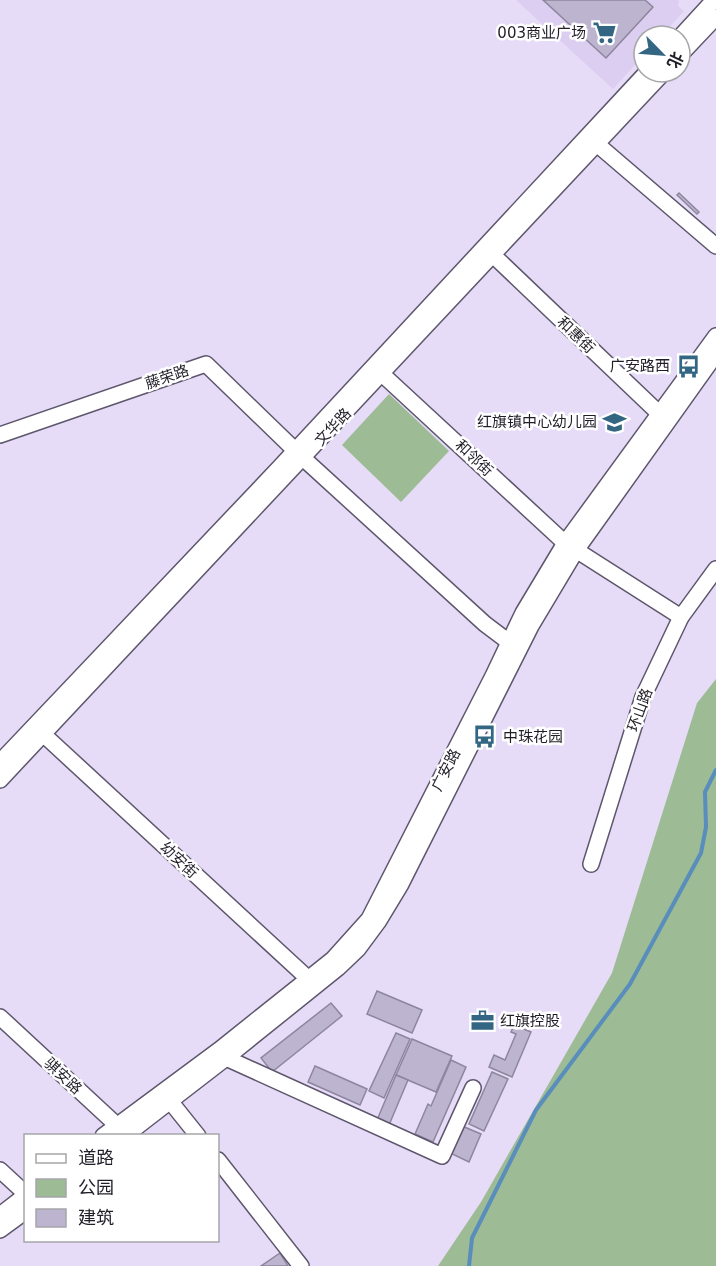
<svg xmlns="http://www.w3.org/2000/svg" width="716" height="1266" font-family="'DejaVu Sans','Noto Sans SC',sans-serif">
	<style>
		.built { fill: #dbcef0 }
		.green { fill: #9dbb94 }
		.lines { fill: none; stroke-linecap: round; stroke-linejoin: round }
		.stream { stroke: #588dbc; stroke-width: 4 }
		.building { fill: #bdb5cf; stroke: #8d869e; stroke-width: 1.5 }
		.minor-casing { stroke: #5e566c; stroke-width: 18 }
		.minor { stroke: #fff; stroke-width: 15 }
		.labels { text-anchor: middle; stroke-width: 5; stroke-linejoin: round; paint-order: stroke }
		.poi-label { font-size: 15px; fill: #211e27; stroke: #fff; text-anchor: end }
		.street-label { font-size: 15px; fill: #211e27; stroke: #fff }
	</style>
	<rect width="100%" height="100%" fill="#e6dcf7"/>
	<!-- built -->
	<polygon class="built" points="516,0 679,0 678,6 684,11 661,36 644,36 644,55 613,89"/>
	<!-- green -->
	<g class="green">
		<polygon points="389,394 449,451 401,502 342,445"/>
		<polygon points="716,679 716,1266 438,1266 481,1202 612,973 697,703"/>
	</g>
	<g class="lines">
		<!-- stream -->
		<polyline class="stream" points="469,1266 472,1238 536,1110 630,984 701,853 706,827 705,792 716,770"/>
	</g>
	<!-- building -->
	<g class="building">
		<polygon points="543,0 645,0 653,7 606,58"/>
		<polygon points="679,193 699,212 697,214 677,195"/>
		<polygon points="377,991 422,1010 412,1033 367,1014"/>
		<polygon points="331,1003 342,1016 272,1072 261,1058"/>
		<polygon points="514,1025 531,1032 512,1077 489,1067 494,1055 505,1060 516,1034 511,1032"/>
		<polygon points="396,1033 410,1039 384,1098 369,1091"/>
		<polygon points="412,1039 452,1056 436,1092 396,1075"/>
		<polygon points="451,1060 466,1067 433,1142 415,1134 428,1104 431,1106"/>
		<polygon points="315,1066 367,1089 360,1105 308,1082"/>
		<polygon points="492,1072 508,1079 484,1131 469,1124"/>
		<polygon points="396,1075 408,1080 389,1125 377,1120"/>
		<polygon points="462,1126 481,1134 469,1162 450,1153"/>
		<polygon points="280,1253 288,1266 261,1266"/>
	</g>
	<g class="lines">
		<defs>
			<g id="minor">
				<polyline points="680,37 714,0"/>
				<polyline points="680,55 716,17"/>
				<polyline points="591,139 716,246"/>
				<polyline points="493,255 667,421"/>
				<polyline points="382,374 565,543 681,617"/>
				<polyline points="0,435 206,364 303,458 485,624 517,648"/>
				<polyline points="43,725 43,734 314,984"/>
				<polyline points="0,762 280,467 647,72"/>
				<polyline points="0,780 664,72"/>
				<polyline points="591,864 643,697 681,617 716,569"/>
				<polyline points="0,1017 122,1130"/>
				<polyline points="220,1051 226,1058 442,1156 473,1088"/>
				<polyline points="170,1101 198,1136"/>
				<polyline points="103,1136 219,1050 333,959 369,919 493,676 523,613 565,543 716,336"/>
				<polyline points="125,1136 226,1058 338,968 358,949 378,922 401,884 531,626 577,549 716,354"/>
				<polyline points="218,1160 301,1266"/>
				<polyline points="0,1170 26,1194"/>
				<polyline points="0,1215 26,1195"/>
				<polyline points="0,1230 26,1211"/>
			</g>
		</defs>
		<!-- minor casing -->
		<use href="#minor" class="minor-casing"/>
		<!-- minor -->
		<use href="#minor" class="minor"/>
	</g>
	<!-- icons -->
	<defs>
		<symbol id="supermarket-bare" viewBox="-9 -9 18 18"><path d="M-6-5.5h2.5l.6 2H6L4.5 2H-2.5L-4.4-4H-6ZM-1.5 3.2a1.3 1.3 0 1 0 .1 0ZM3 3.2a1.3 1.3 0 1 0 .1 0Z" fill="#326682" stroke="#fff" stroke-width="2.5" paint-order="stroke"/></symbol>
		<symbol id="bus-bare" viewBox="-9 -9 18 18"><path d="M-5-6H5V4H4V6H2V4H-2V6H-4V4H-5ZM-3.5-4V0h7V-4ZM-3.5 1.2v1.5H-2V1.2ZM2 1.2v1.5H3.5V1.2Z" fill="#326682" stroke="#fff" stroke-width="2.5" paint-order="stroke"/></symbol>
		<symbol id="school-bare" viewBox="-9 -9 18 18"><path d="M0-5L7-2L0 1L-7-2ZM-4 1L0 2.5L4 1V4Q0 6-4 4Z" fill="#326682" stroke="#fff" stroke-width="2.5" paint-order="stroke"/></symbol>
		<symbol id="office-bare" viewBox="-9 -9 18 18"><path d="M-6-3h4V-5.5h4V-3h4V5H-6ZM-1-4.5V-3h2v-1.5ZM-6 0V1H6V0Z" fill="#326682" stroke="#fff" stroke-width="2.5" paint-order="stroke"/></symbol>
	</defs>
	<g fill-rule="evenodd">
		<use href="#supermarket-bare" x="588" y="16" width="33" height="33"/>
		<use href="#bus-bare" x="672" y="350" width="33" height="33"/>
		<use href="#school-bare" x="598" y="406" width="33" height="33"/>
		<use href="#bus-bare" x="468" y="720" width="33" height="33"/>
		<use href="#office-bare" x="466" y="1004" width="33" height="33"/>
	</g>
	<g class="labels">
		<!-- poi labels -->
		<g class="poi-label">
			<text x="586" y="38">003商业广场</text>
			<text x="670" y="371">广安路西</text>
			<text x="597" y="427">红旗镇中心幼儿园</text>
			<text x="503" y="742" text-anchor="start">中珠花园</text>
			<text x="500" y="1026" text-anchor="start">红旗控股</text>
		</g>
		<!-- street labels -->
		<g class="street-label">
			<text transform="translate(576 335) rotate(44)" y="5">和惠街</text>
			<text transform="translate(167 377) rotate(-19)" y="5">藤荣路</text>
			<text transform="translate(333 427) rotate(-47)" y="5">文华路</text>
			<text transform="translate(474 458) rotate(43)" y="5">和邻街</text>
			<text transform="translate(640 710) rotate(-70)" y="5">环山路</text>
			<text transform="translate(446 770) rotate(-63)" y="5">广安路</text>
			<text transform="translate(179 860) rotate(43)" y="5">幼安街</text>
			<text transform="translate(63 1076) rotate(43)" y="5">骐安路</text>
		</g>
	</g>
	<!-- legend -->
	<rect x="24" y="1134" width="195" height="108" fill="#ffffff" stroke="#a6a5a9" stroke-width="1.5"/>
	<rect x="36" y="1154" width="30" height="9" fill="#ffffff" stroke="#a6a5a9" stroke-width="1.5"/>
	<text x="78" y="1164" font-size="18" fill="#211e27">道路</text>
	<rect x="36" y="1179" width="30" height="18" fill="#9dbb94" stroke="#a6a5a9" stroke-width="1.5"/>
	<text x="78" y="1194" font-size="18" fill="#211e27">公园</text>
	<rect x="36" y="1209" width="30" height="18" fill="#bdb5cf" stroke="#a6a5a9" stroke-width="1.5"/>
	<text x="78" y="1224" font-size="18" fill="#211e27">建筑</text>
	<!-- north arrow -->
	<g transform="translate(662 54) rotate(115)"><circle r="28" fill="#ffffff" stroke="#a6a5a9" stroke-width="1.5"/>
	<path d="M0-4.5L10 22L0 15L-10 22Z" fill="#326682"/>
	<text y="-9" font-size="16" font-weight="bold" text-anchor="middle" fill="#211e27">北</text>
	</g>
</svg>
